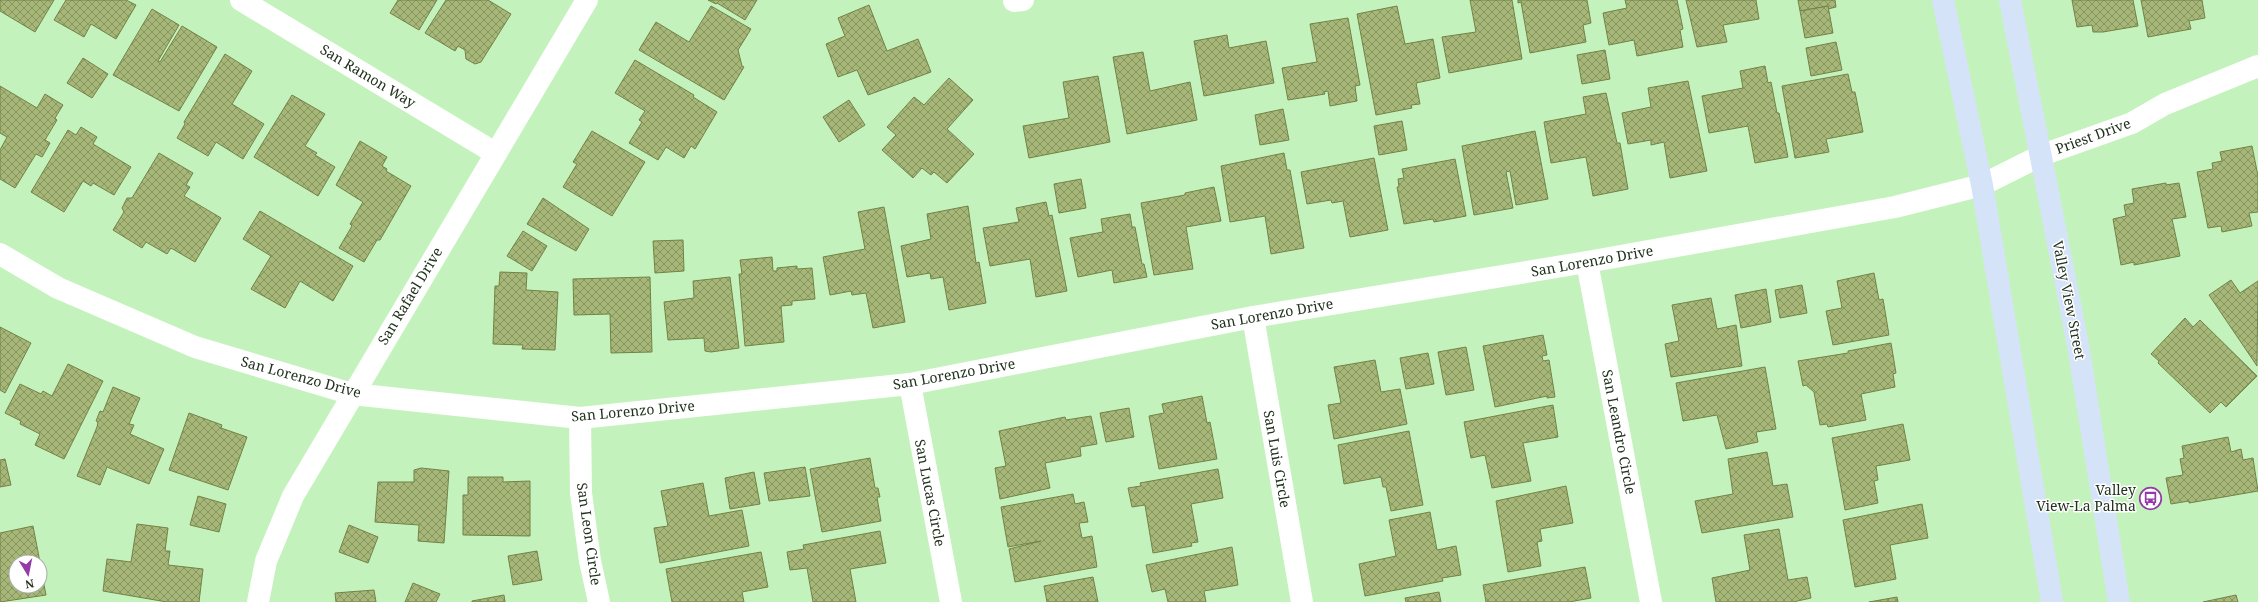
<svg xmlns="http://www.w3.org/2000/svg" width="2258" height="602" font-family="'Noto Serif',serif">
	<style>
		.building { fill: url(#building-cross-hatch); stroke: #738246 }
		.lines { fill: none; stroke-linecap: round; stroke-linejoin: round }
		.minor { stroke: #fff; stroke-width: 22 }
		.primary { stroke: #d5e3f9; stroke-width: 22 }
		.labels { text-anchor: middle; stroke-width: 3; stroke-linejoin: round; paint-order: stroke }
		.street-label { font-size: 14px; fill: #21321e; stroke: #fff }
		.poi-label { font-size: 14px; fill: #21321e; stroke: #fff; text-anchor: end }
	</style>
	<defs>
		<pattern id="building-cross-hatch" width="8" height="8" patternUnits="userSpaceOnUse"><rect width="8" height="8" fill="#a6b778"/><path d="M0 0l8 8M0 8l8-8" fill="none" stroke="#879562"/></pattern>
	</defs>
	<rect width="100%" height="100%" fill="#c4f2bc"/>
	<!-- building -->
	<g class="building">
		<polygon points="0,0 54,0 35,32 0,11"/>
		<polygon points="66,0 126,0 136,5 116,39 91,24 84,37 54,20"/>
		<polygon points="398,0 437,0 419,30 390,13"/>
		<polygon points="446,0 488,0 511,14 481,62 475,64 466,59 465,50 458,46 455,51 425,33"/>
		<polygon points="708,0 757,0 745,20 717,3 716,4"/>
		<polygon points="1470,0 1512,0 1522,59 1449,73 1442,37 1476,32"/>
		<polygon points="1518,0 1587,0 1591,23 1583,25 1586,42 1530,53 1521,2 1518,3"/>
		<polygon points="1625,0 1677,0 1683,29 1680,30 1683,47 1637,56 1634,40 1609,45 1603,13 1627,8"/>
		<polygon points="1686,0 1756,0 1759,19 1723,25 1727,42 1697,47"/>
		<polygon points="1798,0 1835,0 1836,7 1828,9 1828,6 1800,11"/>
		<polygon points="2072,0 2133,0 2138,26 2103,32 2093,32 2092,25 2077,27"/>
		<polygon points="2141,0 2202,0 2205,18 2189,21 2191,29 2148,37"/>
		<polygon points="869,5 887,51 918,39 931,72 868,95 857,70 838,77 826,44 845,36 838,18"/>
		<polygon points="711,6 751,29 738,50 742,66 744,67 724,100 639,50 656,22 689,42"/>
		<polygon points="1397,6 1405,44 1433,39 1440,78 1416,83 1420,104 1411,105 1412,108 1376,115 1357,14"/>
		<polygon points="1828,6 1833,33 1805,38 1800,11"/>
		<polygon points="152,9 179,25 158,61 160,62 182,26 217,47 179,111 113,75"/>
		<polygon points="1348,18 1360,85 1355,86 1357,101 1330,106 1328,91 1324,92 1325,94 1288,100 1282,68 1317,62 1310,24"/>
		<polygon points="1227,35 1229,48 1266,41 1274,83 1204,96 1194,41"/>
		<polygon points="1836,42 1842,70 1811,76 1806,48"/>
		<polygon points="1605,50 1610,79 1582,84 1577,55"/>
		<polygon points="1143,52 1150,91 1190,82 1197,120 1127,134 1113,57"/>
		<polygon points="225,54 252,71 232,104 264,124 243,159 216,142 208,156 177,138 185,124 184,122"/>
		<polygon points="83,58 108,74 92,98 67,83"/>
		<polygon points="635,60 694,95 693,97 717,112 695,149 691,146 684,158 666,147 658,160 629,143 642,122 639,120 645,111 615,93"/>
		<polygon points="1765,66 1768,83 1771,82 1777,113 1779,113 1788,157 1755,163 1748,126 1709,133 1702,96 1743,88 1740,71"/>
		<polygon points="1848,74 1852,92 1855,92 1863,132 1826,139 1829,152 1795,158 1782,86"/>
		<polygon points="1098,76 1110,142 1029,158 1023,126 1069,118 1063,82"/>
		<polygon points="949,78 973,100 947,129 974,154 947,183 934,172 931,175 922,168 913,178 882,150 896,135 887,127 914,97 924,105"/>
		<polygon points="1688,81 1707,171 1670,178 1664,142 1651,145 1651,140 1628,144 1622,113 1651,107 1648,88"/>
		<polygon points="0,86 37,108 45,94 63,105 55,118 57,120 45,140 50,143 42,157 36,154 15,188 0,179 0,150 7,137 0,133"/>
		<polygon points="1606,93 1617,143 1620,143 1628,189 1593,196 1586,157 1551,163 1544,122 1586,114 1583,97"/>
		<polygon points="292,95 325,114 305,146 317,153 315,155 335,167 318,196 254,157"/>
		<polygon points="849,100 865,125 839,142 823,117"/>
		<polygon points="1283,109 1289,140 1260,145 1255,115"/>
		<polygon points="1402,121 1407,150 1379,155 1374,126"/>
		<polygon points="81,127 97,137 93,144 131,167 114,195 93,183 91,186 83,181 64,212 31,192 68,130 76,135"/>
		<polygon points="592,131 645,162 612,216 563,187 577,164 573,162"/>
		<polygon points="1535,131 1548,199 1516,205 1510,171 1506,172 1513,208 1474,215 1462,146"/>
		<polygon points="360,141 387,157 382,166 387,169 386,171 411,186 380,240 377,240 364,262 339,248 352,226 350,224 363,202 336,185"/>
		<polygon points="2252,146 2258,176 2258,212 2249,213 2252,226 2222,232 2221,226 2208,228 2197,172 2213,169 2212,163 2222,161 2220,152"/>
		<polygon points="159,153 193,173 186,185 190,187 184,196 221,218 195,262 171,248 167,254 146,242 142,248 113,230 124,212 122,208 127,198 132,198"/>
		<polygon points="1284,153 1287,170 1290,170 1304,248 1271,254 1265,216 1230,222 1221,166"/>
		<polygon points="1374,158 1388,230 1350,237 1343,201 1332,203 1331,200 1307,204 1301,172"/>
		<polygon points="1455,159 1466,216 1434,222 1433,219 1404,224 1397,187 1399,187 1398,179 1404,178 1402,169"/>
		<polygon points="1081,179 1086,208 1059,213 1054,184"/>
		<polygon points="2166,183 2166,185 2179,183 2186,217 2172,219 2180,256 2134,265 2134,262 2121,265 2113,219 2126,216 2124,205 2134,203 2132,189"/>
		<polygon points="1214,187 1221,221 1186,227 1193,269 1154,275 1141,203 1185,195 1185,193"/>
		<polygon points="543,198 589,229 576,251 527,224"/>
		<polygon points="1046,202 1049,216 1052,215 1067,291 1036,297 1030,259 990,266 983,228 1019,222 1016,208"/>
		<polygon points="968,206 976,263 979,262 986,303 949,310 943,277 931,279 930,273 907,277 901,246 931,239 927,214"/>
		<polygon points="884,207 905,322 873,328 866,293 852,295 851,291 830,295 823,257 865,249 858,212"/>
		<polygon points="260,211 353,266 333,301 300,281 285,308 251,289 271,256 243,239"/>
		<polygon points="1130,214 1132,227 1135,227 1142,264 1144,264 1147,277 1114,283 1112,270 1078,277 1070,238 1103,232 1101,219"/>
		<polygon points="523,231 547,246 532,271 507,256"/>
		<polygon points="683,240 684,271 655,273 653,241"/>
		<polygon points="772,257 773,271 777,271 777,268 797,266 797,269 812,268 815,299 792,301 792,305 781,306 784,342 745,346 739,274 742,274 740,260"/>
		<polygon points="500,272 527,273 526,290 558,292 555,350 522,349 523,345 493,344 495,286 499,286"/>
		<polygon points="1874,273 1879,300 1883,299 1889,335 1833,345 1826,311 1842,308 1837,281"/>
		<polygon points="650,277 652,352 611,353 610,314 574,315 573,279"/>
		<polygon points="730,277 739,348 711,352 705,351 704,338 668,340 664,302 694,298 693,281"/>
		<polygon points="2231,280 2240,293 2258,281 2257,366 2209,295"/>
		<polygon points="1802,285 1807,313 1780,318 1775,290"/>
		<polygon points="1766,289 1771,322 1741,328 1735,295"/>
		<polygon points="1711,298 1717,329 1736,325 1742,366 1671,377 1665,344 1679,341 1672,305"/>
		<polygon points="2185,318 2193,327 2200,320 2257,376 2226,407 2221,402 2210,413 2158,363 2159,361 2151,354"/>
		<polygon points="0,327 31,343 5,393 0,390"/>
		<polygon points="1543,335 1547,355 1542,356 1543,361 1549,360 1555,397 1547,398 1547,396 1495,407 1483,346"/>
		<polygon points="1891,343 1896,373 1893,374 1895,387 1861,394 1866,420 1828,427 1827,424 1820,425 1814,392 1806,385 1803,386 1798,361 1848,353 1848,351"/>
		<polygon points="1466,347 1474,390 1446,395 1438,352"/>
		<polygon points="1428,353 1434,384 1406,389 1400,358"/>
		<polygon points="1375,360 1381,392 1400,389 1407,424 1334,439 1328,405 1341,403 1334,367"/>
		<polygon points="68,364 103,381 64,459 35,445 40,434 20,424 21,421 5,413 20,384 41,394 43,391 52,396"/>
		<polygon points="1765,367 1776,429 1756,432 1758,442 1726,449 1717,415 1683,421 1676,383"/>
		<polygon points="113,387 140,398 129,424 134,425 130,434 164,449 149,484 107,467 100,485 77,476 97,427 98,422 96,421 100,411 103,412"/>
		<polygon points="1202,396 1207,423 1210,422 1217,459 1159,469 1149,416 1164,413 1162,404"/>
		<polygon points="1553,405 1558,437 1523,443 1531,481 1492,488 1485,455 1471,458 1464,422"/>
		<polygon points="1129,408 1134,437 1106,442 1100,413"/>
		<polygon points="189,413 222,425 221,428 247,437 228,490 169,470"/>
		<polygon points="1091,416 1097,444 1080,447 1081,456 1045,463 1050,488 1000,499 995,468 1006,466 999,431 1065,417 1066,420"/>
		<polygon points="1903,424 1910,460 1876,466 1878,480 1874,481 1878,503 1845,510 1832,438"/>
		<polygon points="1409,431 1423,505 1391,511 1386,487 1383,487 1381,477 1344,484 1338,445"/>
		<polygon points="2228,437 2231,452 2241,449 2243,460 2253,458 2258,491 2189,503 2189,501 2171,504 2166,478 2183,475 2180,459 2184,458 2182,446"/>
		<polygon points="1767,452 1773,486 1787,484 1793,517 1702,533 1695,501 1733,494 1728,459"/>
		<polygon points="870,458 875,488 878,488 880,497 877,497 881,521 822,532 810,469"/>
		<polygon points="5,459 11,485 0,487 0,460"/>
		<polygon points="805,467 810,496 769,501 764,473"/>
		<polygon points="421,468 449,471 444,543 418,541 419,525 375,522 378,482 414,482 414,470"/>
		<polygon points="1218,469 1223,498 1191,504 1198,542 1191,543 1192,546 1153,553 1145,505 1132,507 1128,488 1141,486 1140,483"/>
		<polygon points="754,472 760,504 730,509 725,478"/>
		<polygon points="468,477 503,477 503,482 530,481 530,536 463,535 463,495 468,495"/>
		<polygon points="703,483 709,516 742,510 749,546 660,563 654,528 668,526 661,491"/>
		<polygon points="1566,486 1573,523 1540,529 1542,541 1537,542 1541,566 1508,572 1496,501"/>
		<polygon points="1073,494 1075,504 1084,502 1088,522 1079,523 1082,538 1092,536 1097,567 1015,582 1009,549 1041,541 1008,547 1001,507"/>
		<polygon points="198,496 226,504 219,532 190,525"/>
		<polygon points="1922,504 1928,538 1890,545 1896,579 1855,587 1843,520"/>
		<polygon points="1430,512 1437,550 1456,546 1461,575 1442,578 1443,581 1365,596 1359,564 1396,556 1389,520"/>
		<polygon points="137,524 168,528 165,551 170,551 168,565 203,569 199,602 167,602 103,591 107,559 131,562"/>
		<polygon points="349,525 378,537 368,563 339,552"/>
		<polygon points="33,526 40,562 16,562 16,586 40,586 40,564 46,595 0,602 0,533"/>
		<polygon points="1779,529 1788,580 1807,577 1811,598 1793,602 1716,602 1712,578 1750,570 1744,535"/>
		<polygon points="880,531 886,563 850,569 856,602 813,602 807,568 790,570 787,552 804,549 803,545"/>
		<polygon points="1232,547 1238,585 1204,591 1206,602 1168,602 1165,589 1152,592 1146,565"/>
		<polygon points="537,551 542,580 513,585 508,556"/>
		<polygon points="761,552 768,587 742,592 744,602 672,602 666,569"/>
		<polygon points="1585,567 1591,598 1569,602 1486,602 1483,585"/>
		<polygon points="1093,577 1098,602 1047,602 1044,586"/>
		<polygon points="413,583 440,594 436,602 405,602"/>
		<polygon points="374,590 376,602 336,602 335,593"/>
		<polygon points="1439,592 1441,602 1406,602 1405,598"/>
		<polygon points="504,595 505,602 472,602 472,601"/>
		<polygon points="2236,595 2238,602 2203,602"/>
		<polygon points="1897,597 1898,602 1869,602"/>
	</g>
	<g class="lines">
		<!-- minor -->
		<g class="minor">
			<polyline points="241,0 495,153"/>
			<polyline points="1014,1 1023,0"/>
			<polyline points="0,254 58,288 195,347 352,394 580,418 910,384 1253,317 1587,262 1895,207 1982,185 2042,155 2132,123 2165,104 2258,66"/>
			<polyline points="1587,262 1651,602"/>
			<polyline points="1253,317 1302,602"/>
			<polyline points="910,384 951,602"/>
			<polyline points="580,418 581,493 590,561 599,602"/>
			<polyline points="258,602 266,561 293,496 587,0"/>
		</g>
		<!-- primary -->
		<g class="primary">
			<polyline points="1943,0 1982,185 2052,602"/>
			<polyline points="2010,0 2078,345 2119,602"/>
		</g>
	</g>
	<!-- icons -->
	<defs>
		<symbol id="bus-ring" viewBox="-11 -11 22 22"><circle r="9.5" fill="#fff" stroke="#953ba7" stroke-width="1.5"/><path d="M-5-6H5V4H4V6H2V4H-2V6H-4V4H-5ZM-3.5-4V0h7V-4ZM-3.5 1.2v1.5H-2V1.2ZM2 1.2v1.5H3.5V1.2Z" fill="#953ba7"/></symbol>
	</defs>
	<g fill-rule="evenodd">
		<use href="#bus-ring" x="2138" y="486" width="25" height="25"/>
	</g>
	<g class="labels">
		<!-- street labels -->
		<g class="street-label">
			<text transform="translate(368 76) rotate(31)" y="5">San Ramon Way</text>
			<text transform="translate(2093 136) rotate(-20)" y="5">Priest Drive</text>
			<text transform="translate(1592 261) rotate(-10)" y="5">San Lorenzo Drive</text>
			<text transform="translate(410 296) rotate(-59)" y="5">San Rafael Drive</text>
			<text transform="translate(2069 300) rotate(79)" y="5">Valley View Street</text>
			<text transform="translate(1272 314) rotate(-10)" y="5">San Lorenzo Drive</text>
			<text transform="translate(954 374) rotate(-10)" y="5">San Lorenzo Drive</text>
			<text transform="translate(301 377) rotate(15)" y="5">San Lorenzo Drive</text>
			<text transform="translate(633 411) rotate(-5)" y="5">San Lorenzo Drive</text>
			<text transform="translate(1619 432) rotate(79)" y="5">San Leandro Circle</text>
			<text transform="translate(1277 459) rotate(80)" y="5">San Luis Circle</text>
			<text transform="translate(930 493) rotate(79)" y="5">San Lucas Circle</text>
			<text transform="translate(589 534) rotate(82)" y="5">San Leon Circle</text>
		</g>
		<!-- poi labels -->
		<g class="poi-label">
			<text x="2136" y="495">Valley<tspan x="2136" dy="16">View-La Palma</tspan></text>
		</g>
	</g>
	<!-- north arrow -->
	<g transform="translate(28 574) rotate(170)"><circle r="19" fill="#ffffff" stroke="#a6ada5"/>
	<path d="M0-3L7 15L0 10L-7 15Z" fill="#953ba7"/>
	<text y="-6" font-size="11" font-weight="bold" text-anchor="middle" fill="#21321e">N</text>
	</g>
</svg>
